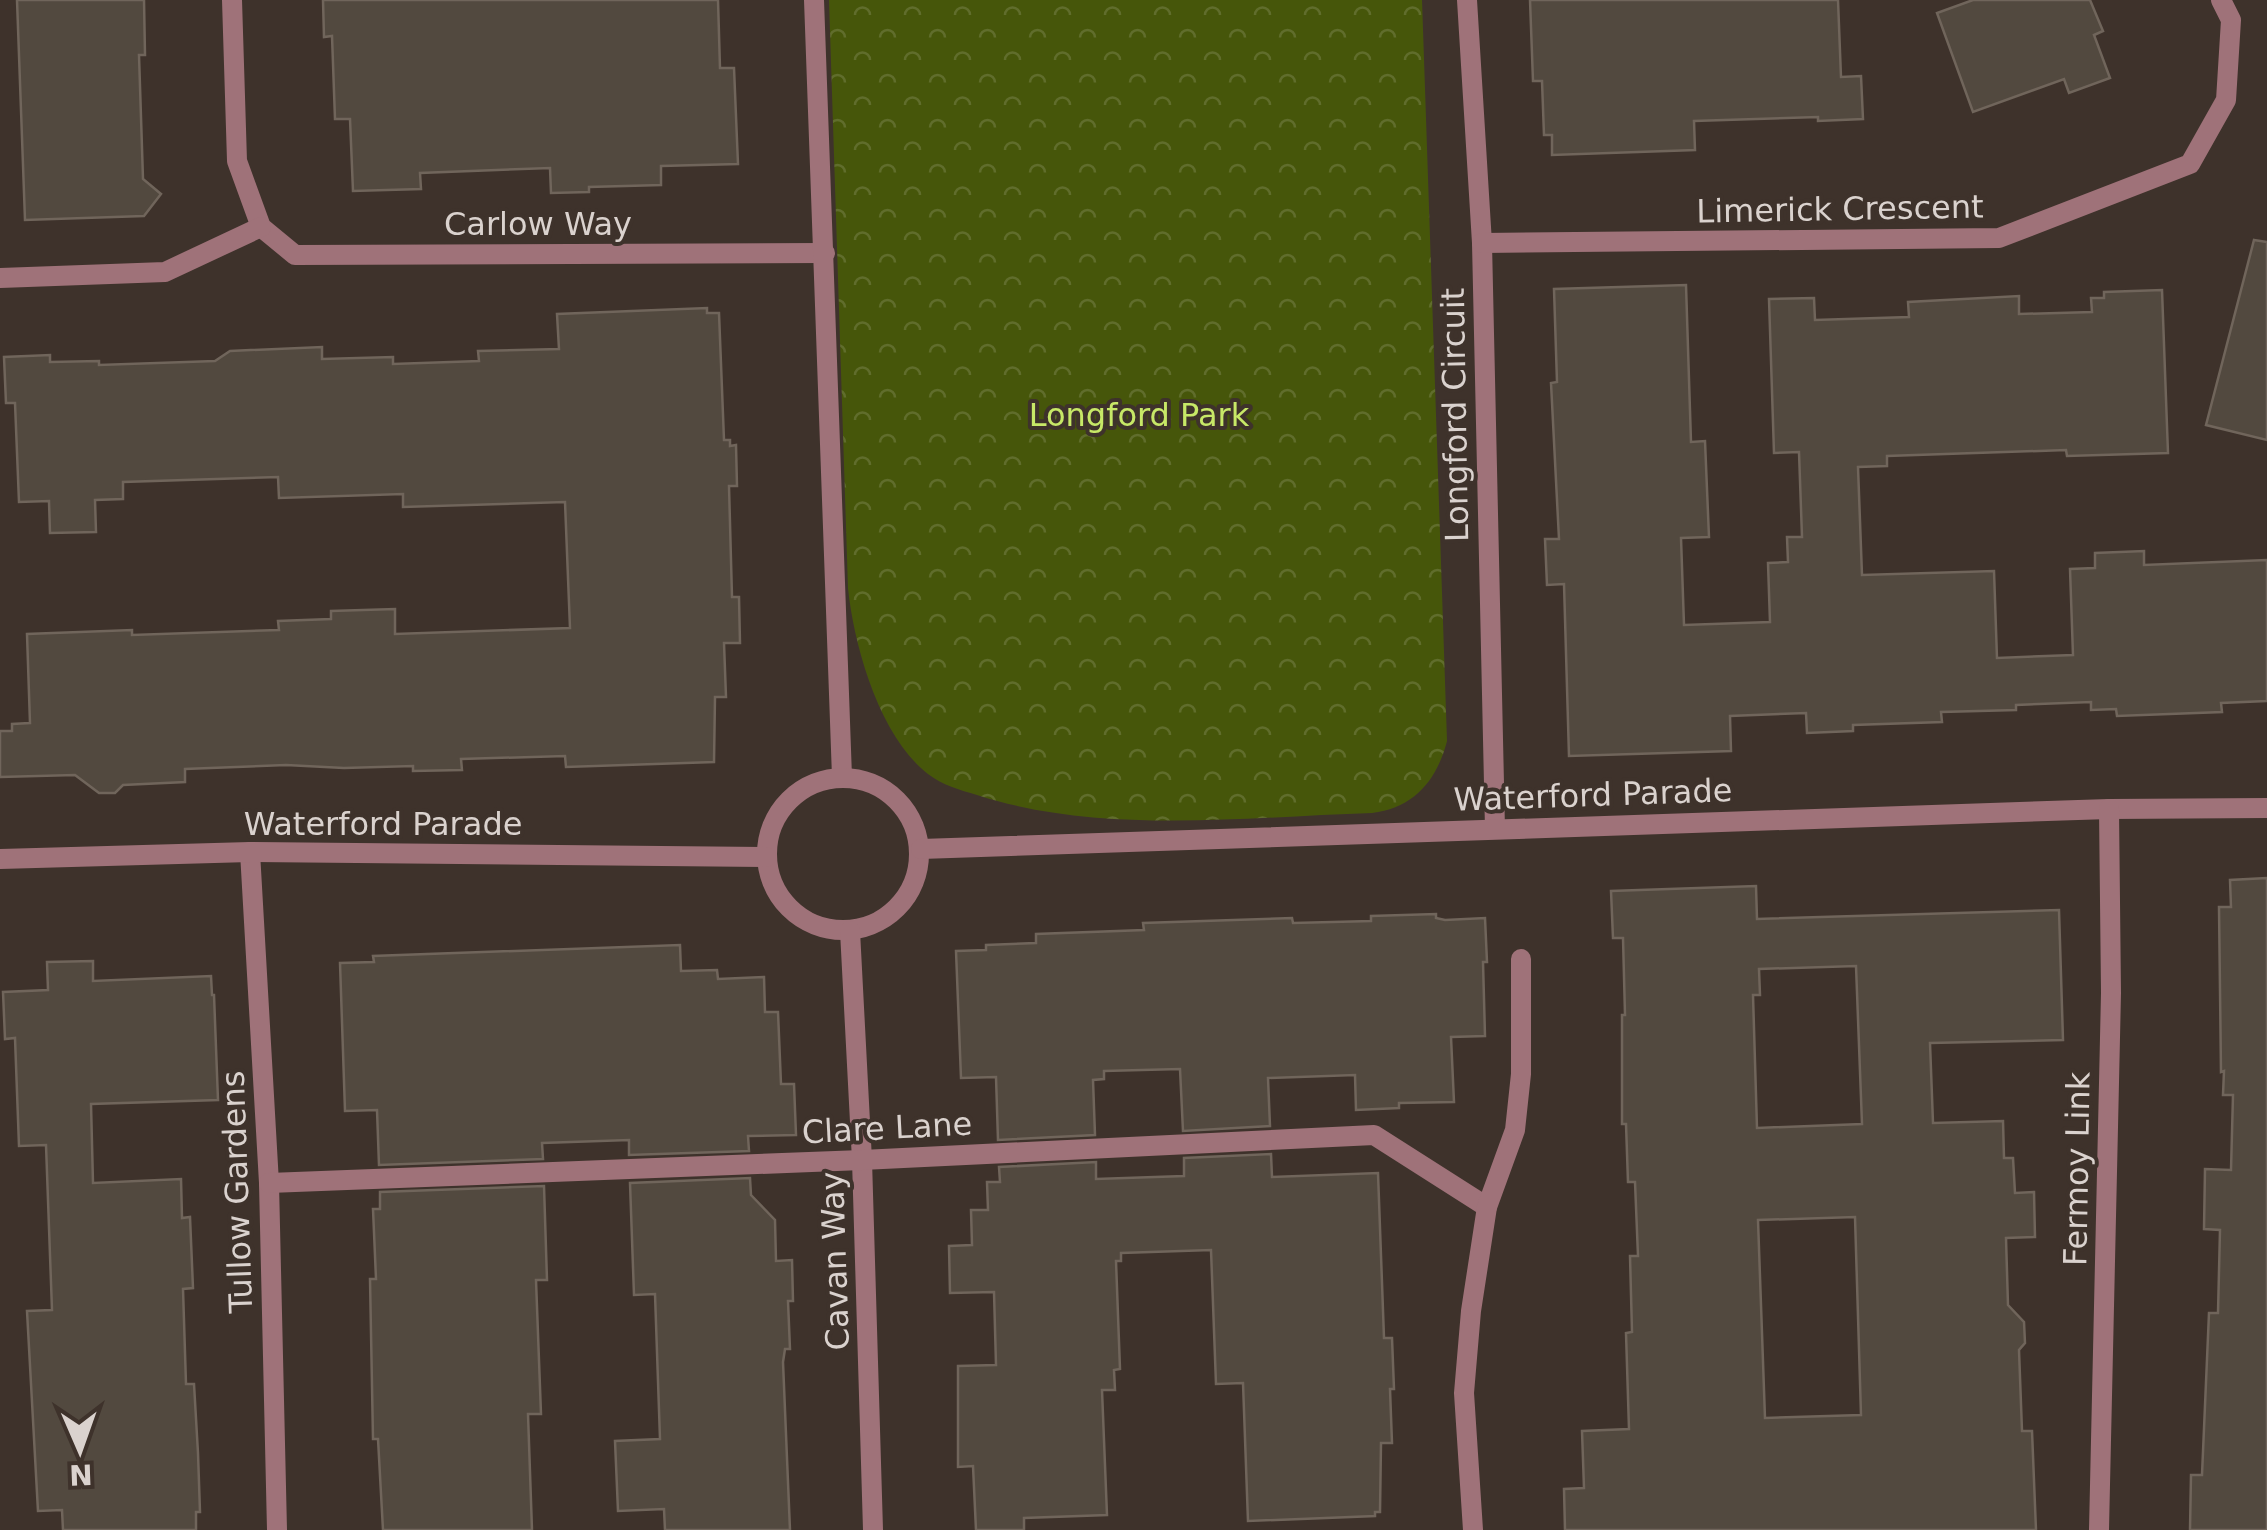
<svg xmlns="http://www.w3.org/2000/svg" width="2267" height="1530" font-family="'DejaVu Sans',sans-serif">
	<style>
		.park { fill: url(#park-crowns) }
		.building { fill: #52493f; stroke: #70655b; stroke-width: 2.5; fill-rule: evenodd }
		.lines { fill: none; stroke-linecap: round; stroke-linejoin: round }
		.street { stroke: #9f7279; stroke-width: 20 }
		.labels { text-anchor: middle; stroke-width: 8; stroke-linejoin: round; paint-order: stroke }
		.street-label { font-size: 32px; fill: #dad2ce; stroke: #3e322b }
		.park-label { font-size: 32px; fill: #c7e867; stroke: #3e322b }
	</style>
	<defs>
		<pattern id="park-crowns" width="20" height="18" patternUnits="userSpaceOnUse" patternTransform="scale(2.5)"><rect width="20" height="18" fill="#46560a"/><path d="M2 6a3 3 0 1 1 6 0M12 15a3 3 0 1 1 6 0" fill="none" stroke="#606d2c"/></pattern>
	</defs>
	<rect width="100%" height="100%" fill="#3e322b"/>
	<!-- park -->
	<path class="park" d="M829 0H1422L1447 741C1437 780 1414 808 1372 813 1244 817 1100 835 977 795 960 790 942 785 928 774 880 737 854 647 848 588Z"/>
	<!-- building -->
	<g class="building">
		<polygon points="17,0 144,0 145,55 139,55 143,179 161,194 144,216 25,220"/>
		<polygon points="323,0 718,0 720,68 734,68 738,164 661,166 661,185 589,187 589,192 551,193 550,168 420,173 421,189 353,191 350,119 335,119 332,36 324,37"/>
		<polygon points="1530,0 1838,0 1841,77 1861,76 1863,119 1818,121 1818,117 1694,121 1695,150 1552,155 1552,135 1544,135 1542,81 1533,81"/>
		<polygon points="1973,0 2090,0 2103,31 2094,35 2110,78 2069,93 2064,79 1973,112 1937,13"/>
		<polygon points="2254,240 2267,242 2267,440 2206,425"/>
		<polygon points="1686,285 1691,442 1705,441 1709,537 1681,538 1684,625 1770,622 1768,563 1788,562 1787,537 1802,537 1799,452 1774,453 1769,299 1814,298 1815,320 1909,317 1908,302 2019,296 2019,314 2092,312 2091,298 2104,298 2104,292 2162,290 2168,453 2067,456 2066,450 1887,456 1887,466 1858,467 1862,575 1994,571 1997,658 2073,655 2070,569 2095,568 2095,553 2144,551 2144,565 2267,560 2267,701 2221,703 2222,712 2117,716 2116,709 2091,710 2091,702 2016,705 2016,710 1941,712 1942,722 1853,725 1853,731 1807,733 1806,713 1730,716 1731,751 1569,756 1564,584 1547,585 1545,539 1559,539 1551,383 1557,382 1554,289"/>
		<polygon points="707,308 707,313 719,313 724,440 730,440 730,446 736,445 737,486 729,486 732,597 739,597 740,643 724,643 726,697 715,697 714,762 566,767 565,756 461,759 462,770 413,771 413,766 344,768 286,765 185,769 185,782 123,785 115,793 99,793 75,775 0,777 0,731 12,731 12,724 30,723 27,634 132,630 132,635 279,630 278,621 331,619 331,611 395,609 395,634 570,628 565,502 403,507 403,494 279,498 278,477 123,482 123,499 95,500 96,532 50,533 49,501 19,502 15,403 6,403 4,357 50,355 50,362 99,361 99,365 215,361 230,351 322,347 322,359 393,357 393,364 479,361 478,351 559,349 557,314"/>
		<polygon points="2267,878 2267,1530 2190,1530 2191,1475 2202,1475 2209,1313 2218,1313 2220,1230 2204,1229 2205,1169 2231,1170 2233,1095 2223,1095 2224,1071 2221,1072 2219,907 2231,907 2230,880"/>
		<path d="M1756 886 1757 919 2059 910 2063 1040 1930 1043 1933 1123 2003 1121 2004 1158H2013L2015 1193 2034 1192 2035 1237 2006 1238 2008 1305 2024 1322 2025 1343 2019 1350 2022 1431H2032L2036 1530H1565L1564 1489 1584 1488 1582 1431 1629 1429 1626 1333 1632 1332 1630 1256H1638L1635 1182H1628L1626 1124H1622V1015H1625L1623 938H1613L1611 891ZM1856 966 1862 1124 1757 1128 1753 995H1760L1759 969ZM1855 1217 1861 1415 1765 1418 1758 1220Z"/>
		<polygon points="1436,914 1436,918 1445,920 1485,918 1487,962 1483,962 1485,1036 1451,1037 1454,1102 1399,1103 1399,1108 1356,1110 1355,1075 1268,1078 1270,1126 1183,1131 1180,1069 1104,1071 1104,1079 1093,1080 1095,1135 998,1140 996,1077 961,1078 956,951 986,950 986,945 1036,943 1036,934 1144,930 1143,923 1292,918 1293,923 1371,921 1371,916"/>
		<polygon points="680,945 681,971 717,970 718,979 764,977 765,1012 778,1012 781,1084 794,1084 796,1135 748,1136 749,1151 629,1155 629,1140 542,1143 543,1159 379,1165 377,1110 345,1111 340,963 374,962 373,956"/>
		<polygon points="93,961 93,981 211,976 212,995 214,995 218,1100 91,1104 93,1183 181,1179 182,1218 190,1217 193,1288 183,1289 186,1384 194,1384 198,1453 200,1512 196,1512 196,1530 63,1530 62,1510 38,1511 27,1311 52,1310 46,1145 19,1146 15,1038 5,1039 3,992 48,990 47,962"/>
		<polygon points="1271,1154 1272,1177 1378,1173 1384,1338 1392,1338 1394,1389 1390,1389 1392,1443 1381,1443 1380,1512 1375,1512 1375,1516 1248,1521 1243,1383 1216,1384 1211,1250 1121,1253 1121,1261 1116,1261 1120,1369 1114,1370 1115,1390 1102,1390 1107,1515 1024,1518 1024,1530 976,1530 973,1466 958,1467 958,1366 996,1365 994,1292 950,1293 949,1246 972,1245 971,1210 988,1210 987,1182 1000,1182 999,1167 1096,1162 1096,1179 1184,1176 1184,1158"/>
		<polygon points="750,1178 751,1195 775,1220 776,1261 792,1260 793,1301 788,1301 790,1349 785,1349 783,1362 790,1530 665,1530 664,1509 618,1511 615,1441 660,1439 655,1294 634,1295 630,1183"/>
		<polygon points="544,1186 547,1280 536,1280 541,1414 528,1414 532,1530 383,1530 378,1439 373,1439 370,1279 376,1279 373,1209 380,1209 380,1192"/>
	</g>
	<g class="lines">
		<!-- street -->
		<g class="street">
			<polyline points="232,0 237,161 261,227 295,255 825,253"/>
			<polyline points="814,0 842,777"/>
			<polyline points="1467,0 1482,243 1495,829"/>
			<polyline points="1482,243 1999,238 2190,164 2226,100 2231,20 2221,0"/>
			<polyline points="0,278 165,272 261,227"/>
			<circle cx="843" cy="854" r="76"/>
			<polyline points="921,849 2109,809 2267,808"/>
			<polyline points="250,852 269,1183 277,1530"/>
			<polyline points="0,859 250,852 766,857"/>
			<polyline points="850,931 862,1160 873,1530"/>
			<polyline points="269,1183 862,1160 1374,1135 1487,1207"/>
			<polyline points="1473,1530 1464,1393 1471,1311 1487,1207 1515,1130 1521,1074 1521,959"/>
			<polyline points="2099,1530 2111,993 2109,809"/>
		</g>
	</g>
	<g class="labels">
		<!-- street labels -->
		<g class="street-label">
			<text transform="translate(1840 209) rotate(-1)" y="11">Limerick Crescent</text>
			<text x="538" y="235">Carlow Way</text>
			<text transform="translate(1455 415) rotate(-91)" y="11">Longford Circuit</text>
			<text transform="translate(1593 795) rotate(-2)" y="11">Waterford Parade</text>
			<text x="383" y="835">Waterford Parade</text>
			<text transform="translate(887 1128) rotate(-3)" y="11">Clare Lane</text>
			<text transform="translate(2077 1169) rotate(-89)" y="11">Fermoy Link</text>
			<text transform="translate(237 1192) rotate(-92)" y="11">Tullow Gardens</text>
			<text transform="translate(835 1261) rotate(-92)" y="11">Cavan Way</text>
		</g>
		<!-- park labels -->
		<g class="park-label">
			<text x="1139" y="426">Longford Park</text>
		</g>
	</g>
	<!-- north arrow -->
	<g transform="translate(80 1450) rotate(178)" stroke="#3e322b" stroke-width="8" paint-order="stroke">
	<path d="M0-8L18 38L0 25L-18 38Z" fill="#dad2ce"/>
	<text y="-15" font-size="28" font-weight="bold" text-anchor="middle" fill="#dad2ce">N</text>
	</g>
</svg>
